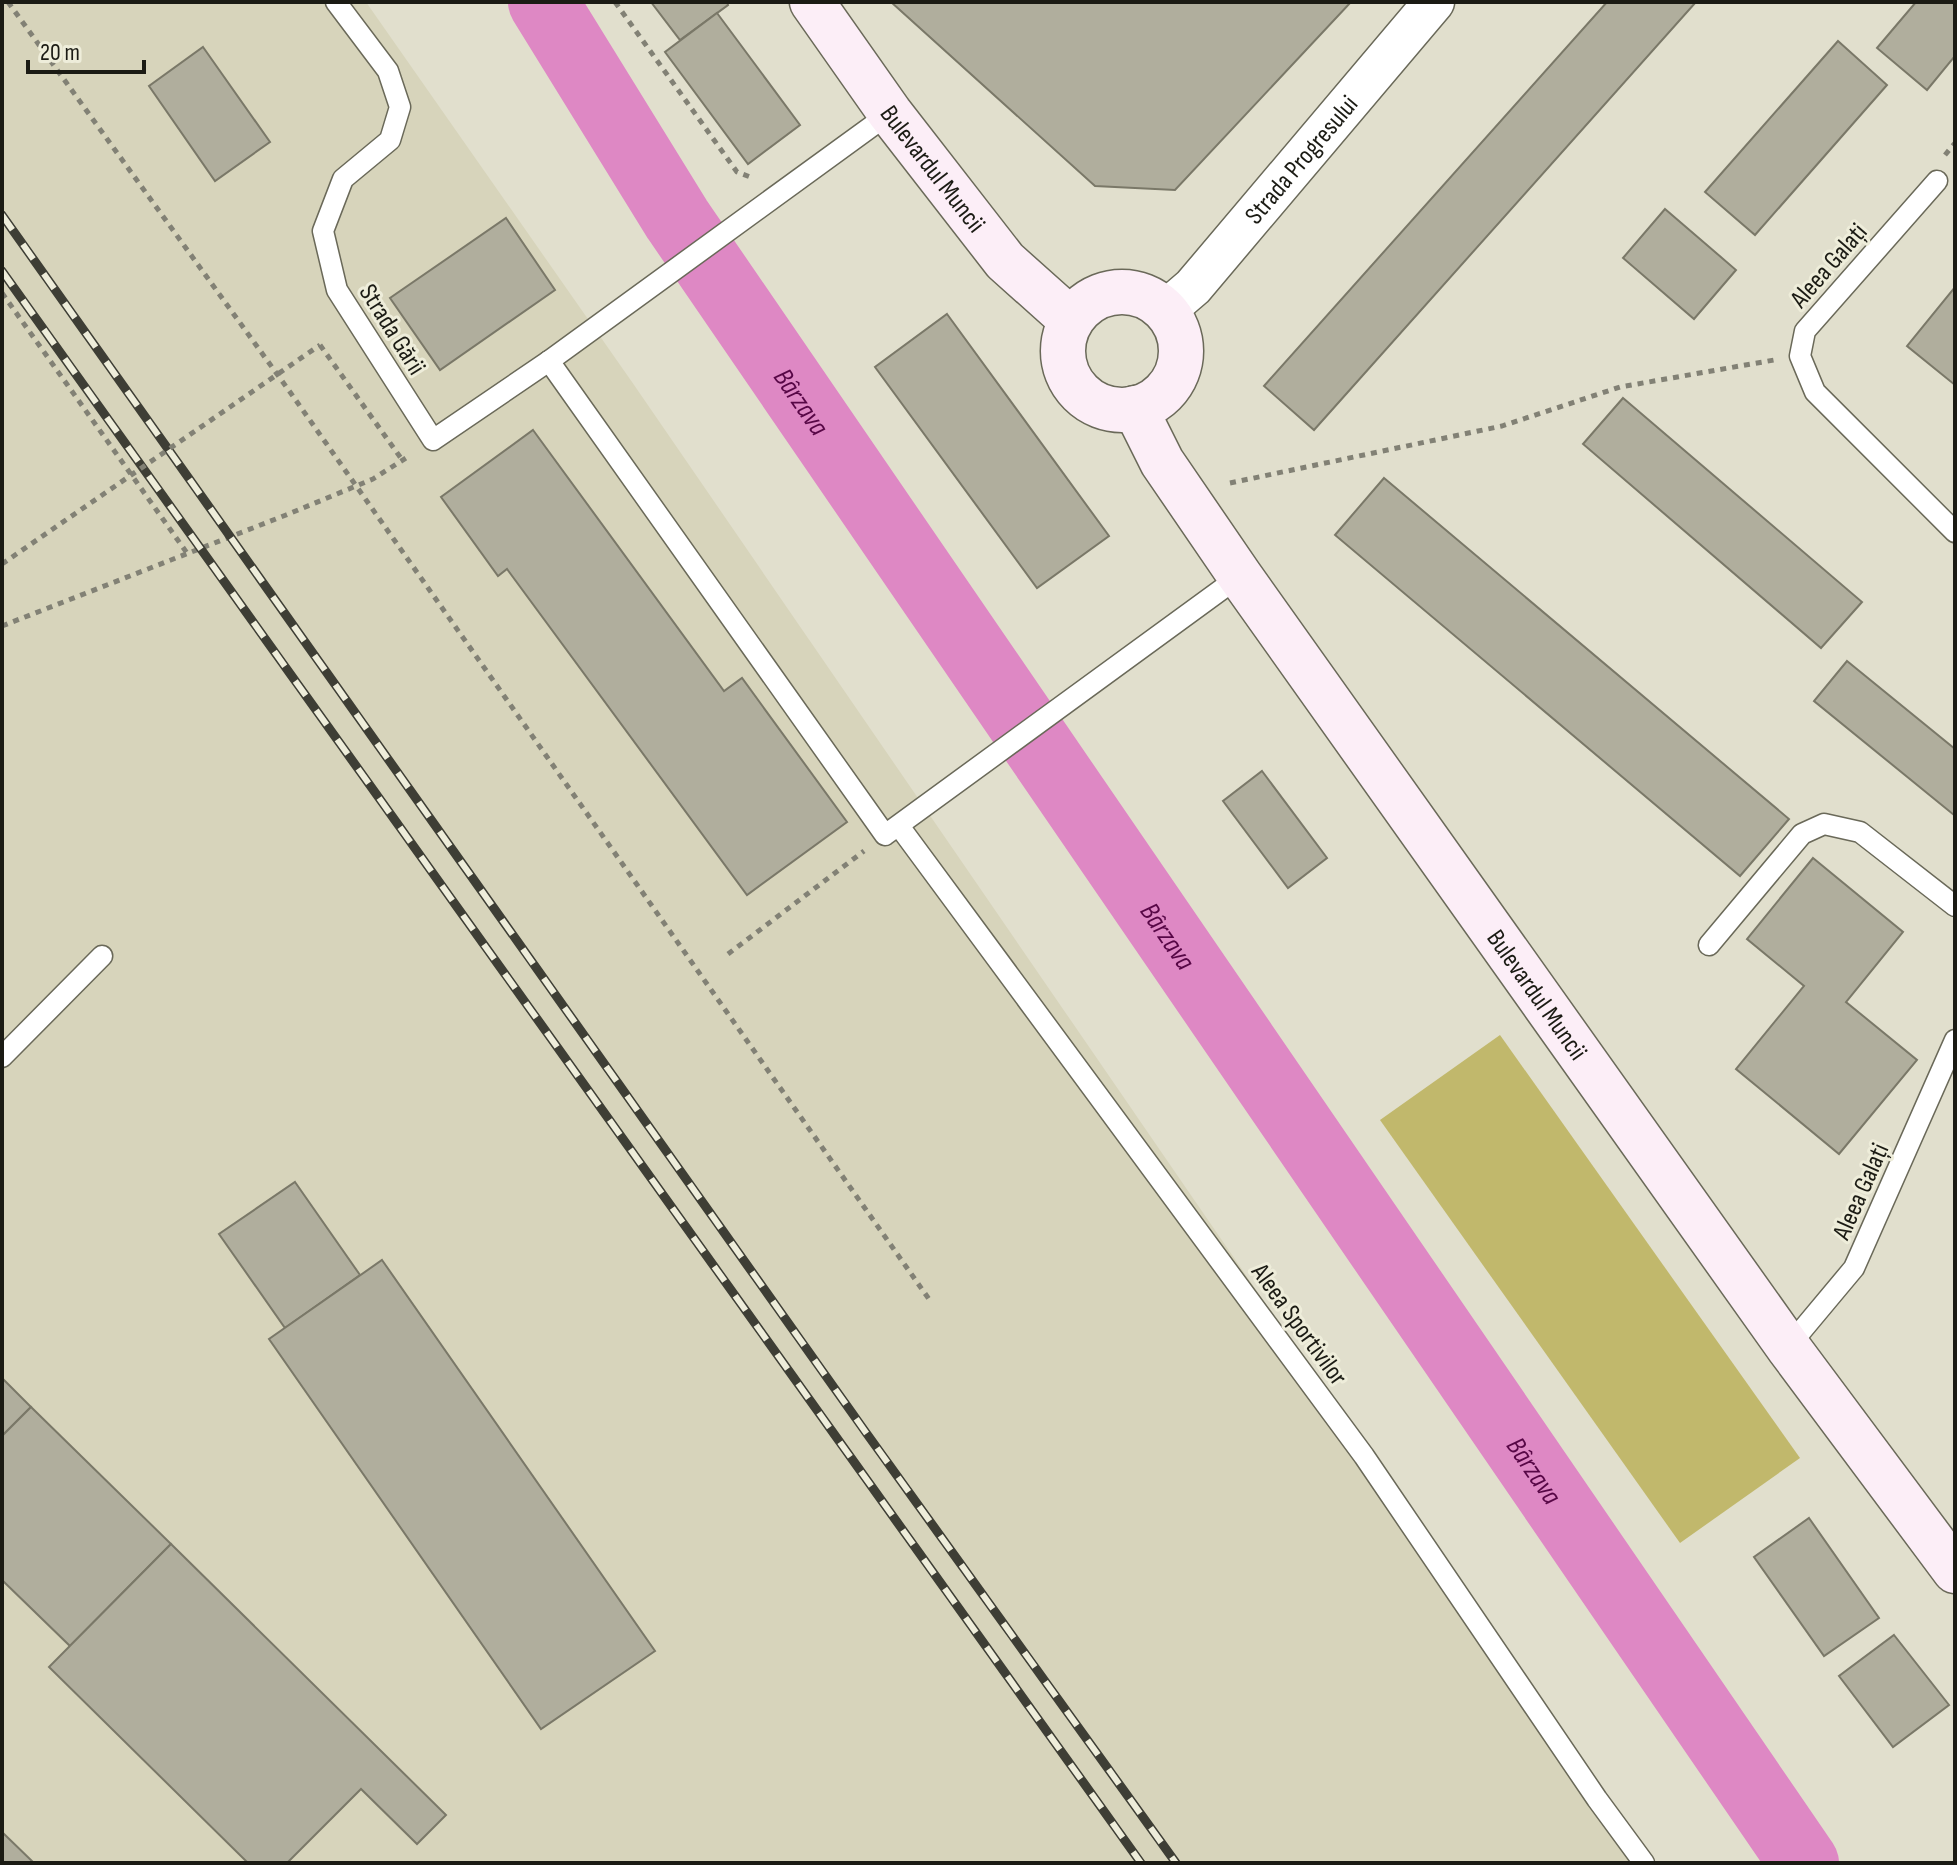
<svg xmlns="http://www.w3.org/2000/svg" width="1957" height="1865" font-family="'Sofia Sans Condensed',sans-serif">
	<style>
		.built { fill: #d7d4bb }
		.green { fill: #c1b86c }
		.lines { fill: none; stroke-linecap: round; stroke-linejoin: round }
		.river { stroke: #de88c4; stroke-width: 70 }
		.building { fill: #b0ae9d; stroke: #7a7868; stroke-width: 2 }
		.lane-casing { stroke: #6a6959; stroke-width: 23 }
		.street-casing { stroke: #6a6959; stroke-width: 43 }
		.secondary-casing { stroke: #6a6959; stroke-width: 47 }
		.path { stroke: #828175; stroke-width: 5; stroke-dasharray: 6 6; stroke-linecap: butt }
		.lane { stroke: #fff; stroke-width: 20 }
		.street { stroke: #fff; stroke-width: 40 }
		.secondary { stroke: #fceef7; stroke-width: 44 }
		.rail-casing { stroke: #3e3e35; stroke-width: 9 }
		.rail { stroke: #eeedda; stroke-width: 6; stroke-dasharray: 18; stroke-linecap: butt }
		.path-bridge { stroke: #828175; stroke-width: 5; stroke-dasharray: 6 6; stroke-linecap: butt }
		.labels { text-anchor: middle; stroke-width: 6; stroke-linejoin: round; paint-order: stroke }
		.street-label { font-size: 26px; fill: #1b1b14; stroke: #eeedda }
		.water-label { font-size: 28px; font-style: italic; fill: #570746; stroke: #eeedda }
	</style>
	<rect width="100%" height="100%" fill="#e1dfcd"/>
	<!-- built -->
	<polygon class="built" points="2,2 366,2 632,382 1650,1863 2,1863"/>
	<!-- green -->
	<polygon class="green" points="1500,1035 1800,1458 1680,1543 1380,1120"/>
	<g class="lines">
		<!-- river -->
		<path class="river" id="s1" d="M543 2 677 219 1804 1863"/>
	</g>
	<!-- building -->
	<g class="building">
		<polygon points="651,2 727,2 728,5 680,40"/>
		<polygon points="891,2 1351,2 1175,190 1095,186"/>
		<polygon points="1607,2 1696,2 1314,430 1264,386"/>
		<polygon points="1916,2 1955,2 1955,56 1927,90 1877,48"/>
		<polygon points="717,13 800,125 748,164 665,52"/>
		<polygon points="1838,41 1887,85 1755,235 1705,192"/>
		<polygon points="203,47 270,142 215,181 149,86"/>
		<polygon points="1665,209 1736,270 1694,319 1623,258"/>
		<polygon points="506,218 555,290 440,370 390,298"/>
		<polygon points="1955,287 1955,385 1907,346"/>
		<polygon points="947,314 1109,536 1037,588 875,367"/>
		<polygon points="1623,398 1862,602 1821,648 1583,444"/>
		<polygon points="533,430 724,691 742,678 847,822 747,895 507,569 498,576 441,497"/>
		<polygon points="1384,478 1789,819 1740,876 1335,535"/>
		<polygon points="1847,661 1955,749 1954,815 1814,701"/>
		<polygon points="1262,771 1327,858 1288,888 1223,801"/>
		<polygon points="1813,858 1903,932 1846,1002 1917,1060 1839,1154 1736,1069 1804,986 1747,939"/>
		<polygon points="295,1182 360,1275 285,1328 219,1234"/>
		<polygon points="382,1260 655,1651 541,1729 269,1339"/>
		<polygon points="2,1378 31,1407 2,1436"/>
		<polygon points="31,1407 171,1544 70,1646 2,1580 2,1436"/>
		<polygon points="1809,1518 1879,1618 1824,1656 1754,1557"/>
		<polygon points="171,1544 446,1815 417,1844 361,1789 287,1863 248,1863 49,1667"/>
		<polygon points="1894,1635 1949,1705 1893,1747 1839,1676"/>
		<polygon points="2,1832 34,1863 2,1863"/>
	</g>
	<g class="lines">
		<defs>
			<g id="lane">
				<polyline points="336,2 388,71 400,107 390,140 343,179 323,231 337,290 433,440 549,361 890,113"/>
				<polyline points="1937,181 1805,331 1800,356 1815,392 1955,532"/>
				<polyline points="549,361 885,835 1240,576"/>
				<polyline points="899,826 1364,1456 1597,1799 1644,1863"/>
				<polyline points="1709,945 1802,834 1824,824 1860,832 1955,906"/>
				<polyline points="2,1057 102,956"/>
				<polyline points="1788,1347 1854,1268 1955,1040"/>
			</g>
			<g id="street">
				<path id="s2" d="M1165 311 1193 287 1434 2"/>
			</g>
			<g id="secondary">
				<path id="s3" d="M812 2 890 113 1005 261 1071 320"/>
				<circle cx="1122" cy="351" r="59"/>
				<path id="s4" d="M1135 408 1162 462 1240 576 1788 1347 1955 1571"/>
			</g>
		</defs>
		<!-- lane casing -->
		<use href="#lane" class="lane-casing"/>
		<!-- street casing -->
		<use href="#street" class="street-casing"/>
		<!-- secondary casing -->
		<use href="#secondary" class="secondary-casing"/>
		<!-- path -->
		<g class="path">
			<polyline points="8,2 290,392 931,1302"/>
			<polyline points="615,2 737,172 753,178"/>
			<polyline points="1945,155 1955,143"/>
			<polyline points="2,293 187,553"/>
			<polyline points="320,345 403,461"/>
			<polyline points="1230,483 1502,426 1620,387 1774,360"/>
			<polyline points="2,626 286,515 373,479 409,456"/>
			<polyline points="728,954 864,851"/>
		</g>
		<!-- lane -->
		<use href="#lane" class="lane"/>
		<!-- street -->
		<use href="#street" class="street"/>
		<!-- secondary -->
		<use href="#secondary" class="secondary"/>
		<defs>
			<g id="rail">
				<polyline points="2,215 867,1434 1176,1863"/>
				<polyline points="2,271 1141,1863"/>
			</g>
		</defs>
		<!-- rail casing -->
		<use href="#rail" class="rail-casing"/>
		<!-- rail -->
		<use href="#rail" class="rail"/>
		<!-- path-bridge -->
		<polyline class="path-bridge" points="2,564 320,345"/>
	</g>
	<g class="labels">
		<!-- street labels -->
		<g class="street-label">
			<text dy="9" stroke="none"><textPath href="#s2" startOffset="204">Strada Progresului</textPath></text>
			<text dy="9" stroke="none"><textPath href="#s3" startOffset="206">Bulevardul Muncii</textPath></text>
			<text transform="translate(1828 265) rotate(-49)" y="9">Aleea Galați</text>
			<text transform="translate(393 329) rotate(58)" y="9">Strada Gării</text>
			<text dy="9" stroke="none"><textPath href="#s4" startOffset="712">Bulevardul Muncii</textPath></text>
			<text transform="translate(1860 1191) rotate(-66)" y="9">Aleea Galați</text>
			<text transform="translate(1300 1324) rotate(54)" y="9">Aleea Sportivilor</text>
		</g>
		<!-- water labels -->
		<g class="water-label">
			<text dy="10" stroke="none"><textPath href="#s1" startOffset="476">Bârzava</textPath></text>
			<text dy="10" stroke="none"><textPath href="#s1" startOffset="1124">Bârzava</textPath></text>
			<text dy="10" stroke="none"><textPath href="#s1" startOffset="1772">Bârzava</textPath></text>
		</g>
	</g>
	<!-- border -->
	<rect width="1957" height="1865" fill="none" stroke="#1b1b14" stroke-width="8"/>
	<!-- scale -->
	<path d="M28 60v12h116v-12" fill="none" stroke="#1b1b14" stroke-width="4"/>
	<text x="40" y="60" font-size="24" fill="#1b1b14" stroke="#eeedda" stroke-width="6" paint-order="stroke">20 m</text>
</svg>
